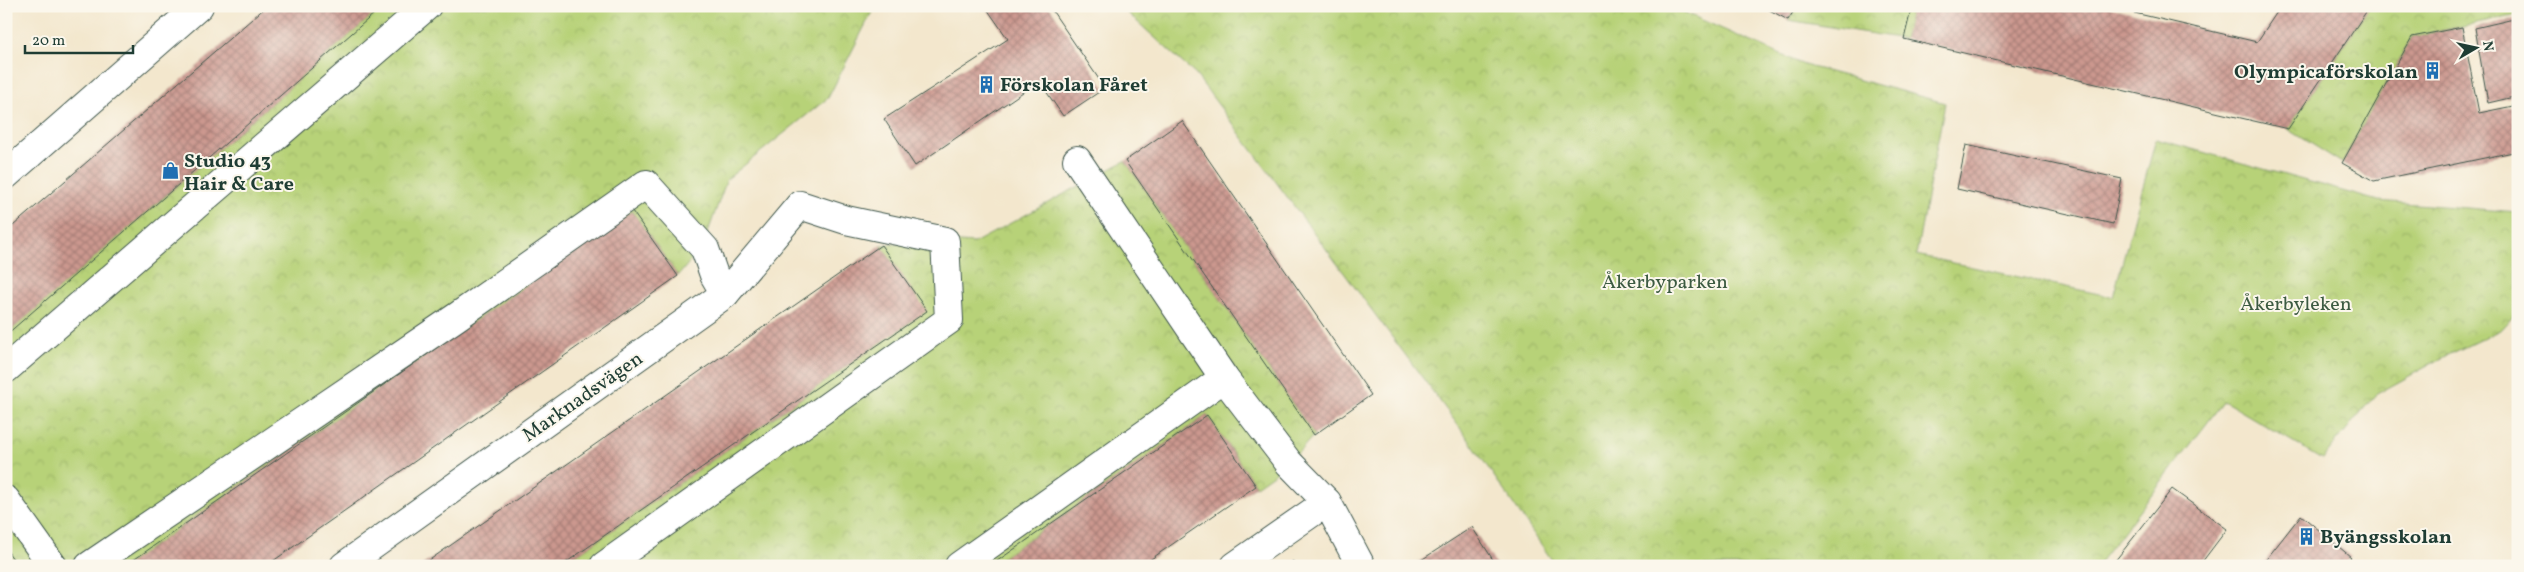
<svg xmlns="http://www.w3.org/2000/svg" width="2524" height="572" font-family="Vollkorn,serif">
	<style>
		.park { fill: url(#park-crowns); stroke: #6b8856 }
		.building { fill: url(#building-cross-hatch) }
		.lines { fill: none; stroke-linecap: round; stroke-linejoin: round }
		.minor-casing { stroke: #3f564b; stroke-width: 30 }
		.minor { stroke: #fff; stroke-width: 28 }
		.labels { text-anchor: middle; stroke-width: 4; stroke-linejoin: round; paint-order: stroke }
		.poi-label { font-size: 20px; font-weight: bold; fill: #1f3d34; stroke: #fbf7ec; text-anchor: start }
		.park-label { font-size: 20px; fill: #3d5b42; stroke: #fbf7ec }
		.street-label { font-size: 20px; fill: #1f3d34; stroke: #fbf7ec }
	</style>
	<defs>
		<pattern id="park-crowns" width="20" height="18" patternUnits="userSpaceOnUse" patternTransform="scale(1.25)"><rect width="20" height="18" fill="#b7d278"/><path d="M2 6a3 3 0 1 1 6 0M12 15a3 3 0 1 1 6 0" fill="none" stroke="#9db568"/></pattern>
		<pattern id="building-cross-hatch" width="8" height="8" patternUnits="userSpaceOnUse" patternTransform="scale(1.25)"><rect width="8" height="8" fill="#cc988f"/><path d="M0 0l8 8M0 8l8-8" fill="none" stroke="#a57d76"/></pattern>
	</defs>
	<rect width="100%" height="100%" fill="#fbf7ec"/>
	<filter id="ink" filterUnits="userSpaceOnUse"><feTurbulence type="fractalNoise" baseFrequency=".02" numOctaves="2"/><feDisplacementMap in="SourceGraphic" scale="10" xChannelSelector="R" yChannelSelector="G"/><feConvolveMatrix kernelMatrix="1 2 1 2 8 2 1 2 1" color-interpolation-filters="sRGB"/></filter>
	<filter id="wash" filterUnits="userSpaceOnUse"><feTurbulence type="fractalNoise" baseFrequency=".0096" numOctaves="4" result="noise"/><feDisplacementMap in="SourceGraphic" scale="20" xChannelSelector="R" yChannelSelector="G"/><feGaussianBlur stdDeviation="1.12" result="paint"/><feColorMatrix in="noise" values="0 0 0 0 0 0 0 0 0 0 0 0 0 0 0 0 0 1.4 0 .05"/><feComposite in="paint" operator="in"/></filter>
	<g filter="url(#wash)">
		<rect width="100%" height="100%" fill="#f3e7cd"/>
		<!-- park -->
		<g class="park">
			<polygon points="383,6 875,6 828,98 727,179 703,246 678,276 632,211 125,566 18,566 6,549 6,335"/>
			<polygon points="1120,6 1670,6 1804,65 1945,103 1916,255 2113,297 2156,139 2378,201 2518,212 2518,311 2502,329 2442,358 2375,395 2322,459 2224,401 2097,566 1556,566 1469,440 1196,75"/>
			<polygon points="1797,6 1912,6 1904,39 1788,20"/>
			<polygon points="2370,6 2518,6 2518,14 2412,37 2342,163 2288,129"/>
			<polygon points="1125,161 1314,435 1289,463 1256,486 1207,415 990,566 561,566 926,311 881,245 945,241 974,243"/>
		</g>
		<g id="blocks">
			<!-- building -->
			<g class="building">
				<polygon points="267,6 383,6 6,335 6,232"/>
				<polygon points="985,6 1049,6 1105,88 1063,116 1039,81 915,166 884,119 1008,39"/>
				<polygon points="1762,6 1797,6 1788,20"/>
				<polygon points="1912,6 2105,6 2257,42 2281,6 2370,6 2288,129 1904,39"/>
				<polygon points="2518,18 2518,96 2488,103 2475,28"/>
				<polygon points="2462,27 2479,113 2518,105 2518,151 2374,181 2342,163 2412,37"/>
				<polygon points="1182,121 1371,395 1314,435 1125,161"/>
				<polygon points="1966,145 2122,179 2113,224 1957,189"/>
				<polygon points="632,211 678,276 266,566 125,566"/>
				<polygon points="881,245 927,311 817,387 561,566 421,566"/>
				<polygon points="1207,415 1256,486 1141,566 990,566"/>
				<polygon points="2172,489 2227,529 2199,566 2111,566"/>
				<polygon points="2301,515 2351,557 2344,566 2261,566"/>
				<polygon points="1472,527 1497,566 1412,566"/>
				<polygon points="6,549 18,566 6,566"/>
				<polygon points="1293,561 1296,566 1286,566"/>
			</g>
		</g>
	</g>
	<g filter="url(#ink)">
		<use href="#blocks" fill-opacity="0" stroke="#3f564b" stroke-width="1"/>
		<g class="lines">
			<defs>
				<g id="minor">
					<polyline points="1077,160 1224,378 1289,463 1327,502 1361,566"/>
					<polyline points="6,175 199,6"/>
					<polyline points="6,369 427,6"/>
					<polyline points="6,500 53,566"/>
					<polyline points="89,566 455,318 646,184 705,249 714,275 725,294"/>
					<polyline points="344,566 725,294 800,205 846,220 945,241 949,320 604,566"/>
					<polyline points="959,566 1224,378"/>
					<polyline points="1235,566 1327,502"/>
				</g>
			</defs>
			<!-- minor casing -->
			<use href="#minor" class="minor-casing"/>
			<!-- minor -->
			<use href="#minor" class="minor"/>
		</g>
	</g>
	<!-- icons -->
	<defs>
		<symbol id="building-bare" viewBox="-9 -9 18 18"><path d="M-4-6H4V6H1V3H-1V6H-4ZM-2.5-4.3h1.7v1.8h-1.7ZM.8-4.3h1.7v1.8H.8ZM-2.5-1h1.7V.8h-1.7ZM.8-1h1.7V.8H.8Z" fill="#1f6fb2" stroke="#fbf7ec" stroke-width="2.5" paint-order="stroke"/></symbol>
		<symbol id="shop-bare" viewBox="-9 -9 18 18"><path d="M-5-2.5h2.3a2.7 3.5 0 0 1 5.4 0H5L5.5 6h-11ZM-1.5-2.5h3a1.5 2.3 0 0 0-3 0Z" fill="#1f6fb2" stroke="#fbf7ec" stroke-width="2.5" paint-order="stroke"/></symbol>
	</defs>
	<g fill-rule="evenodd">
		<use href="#building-bare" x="2420" y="58" width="25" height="25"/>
		<use href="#building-bare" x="974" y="72" width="25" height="25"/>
		<use href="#shop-bare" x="158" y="158" width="25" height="25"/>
		<use href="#building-bare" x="2294" y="524" width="25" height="25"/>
	</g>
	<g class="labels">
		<!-- poi labels -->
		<g class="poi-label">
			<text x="2418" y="78" text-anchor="end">Olympicaförskolan</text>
			<text x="1000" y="91">Förskolan Fåret</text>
			<text x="184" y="167">Studio 43<tspan x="184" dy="23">Hair &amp; Care</tspan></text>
			<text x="2320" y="543">Byängsskolan</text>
		</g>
		<!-- park labels -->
		<g class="park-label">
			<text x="1665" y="288">Åkerbyparken</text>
			<text x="2296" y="310">Åkerbyleken</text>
		</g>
		<!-- street labels -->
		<g class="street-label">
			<text transform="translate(582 396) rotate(-35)" y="7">Marknadsvägen</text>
		</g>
	</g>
	<!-- margin -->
	<rect width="2524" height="572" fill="none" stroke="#fbf7ec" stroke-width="25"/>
	<!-- north arrow -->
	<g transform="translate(2476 48) rotate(81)" stroke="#fbf7ec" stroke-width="4" paint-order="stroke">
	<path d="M0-4L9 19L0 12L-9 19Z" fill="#1f3d34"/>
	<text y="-8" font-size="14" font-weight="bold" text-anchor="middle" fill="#1f3d34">N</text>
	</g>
	<!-- scale -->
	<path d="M25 45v8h108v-8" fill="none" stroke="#1f3d34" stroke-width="2.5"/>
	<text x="32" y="45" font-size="15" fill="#1f3d34" stroke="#fbf7ec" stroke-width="4" paint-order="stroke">20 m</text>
</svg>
